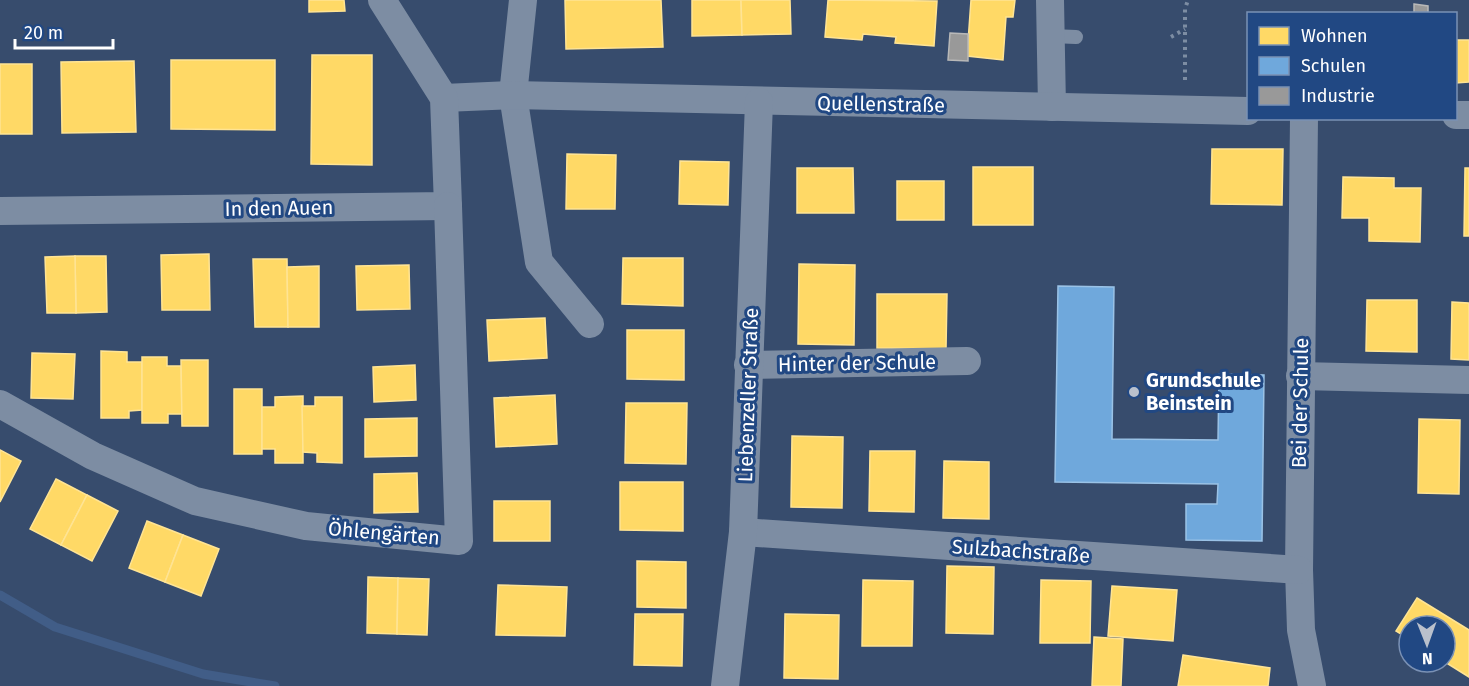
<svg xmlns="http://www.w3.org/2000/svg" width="1469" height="686" font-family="'Fira Sans',sans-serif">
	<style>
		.homes { fill: #ffd966; stroke: #ffe494; stroke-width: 1.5 }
		.schools { fill: #6fa8dc; stroke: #9ac2e6; stroke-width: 1.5 }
		.industry { fill: #999; stroke: #b8b8b8; stroke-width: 1.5 }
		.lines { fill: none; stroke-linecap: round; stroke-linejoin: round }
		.stream { stroke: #415d87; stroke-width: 9 }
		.path { stroke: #7d8da3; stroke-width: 4; stroke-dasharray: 3 4.5; stroke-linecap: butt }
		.service { stroke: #7d8da3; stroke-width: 14 }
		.minor { stroke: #7d8da3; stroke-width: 28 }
		.poi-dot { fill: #b9c0cc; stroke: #214883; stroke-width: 2 }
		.labels { text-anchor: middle; stroke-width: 6; stroke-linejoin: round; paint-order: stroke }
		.street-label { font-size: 20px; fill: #fff; stroke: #214883 }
		.poi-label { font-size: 20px; font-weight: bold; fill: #fff; stroke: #214883; text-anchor: start }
	</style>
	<rect width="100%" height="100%" fill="#374c6d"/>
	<!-- homes -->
	<g class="homes">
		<polygon points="309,0 344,0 345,11 309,12"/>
		<polygon points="565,0 661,0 663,47 566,49"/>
		<polygon points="692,0 741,0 742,35 692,36"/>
		<polygon points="741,0 790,0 791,34 742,35"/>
		<polygon points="828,0 937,1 934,46 895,43 896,37 863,34 862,40 825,37"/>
		<polygon points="971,0 1015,0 1013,17 1006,17 1003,60 967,56"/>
		<polygon points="1456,40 1469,40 1469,82 1456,83"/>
		<polygon points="312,55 372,55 372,165 311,164"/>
		<polygon points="171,60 275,60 275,130 171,129"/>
		<polygon points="134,61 136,132 62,133 61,62"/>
		<rect x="0" y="64" width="32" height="70"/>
		<polygon points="1212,149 1283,149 1282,205 1211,204"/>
		<polygon points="567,154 616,155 615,209 566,209"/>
		<polygon points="680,161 729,162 728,205 679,204"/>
		<rect x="973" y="167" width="60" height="58"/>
		<polygon points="797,168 853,168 854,213 797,213"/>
		<polygon points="1465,168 1469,168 1469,236 1464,236"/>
		<polygon points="1343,177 1394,178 1394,188 1421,188 1420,242 1369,241 1369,218 1342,218"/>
		<rect x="897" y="181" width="47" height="39"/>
		<polygon points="209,254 210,310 162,310 161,255"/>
		<polygon points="75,256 106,256 107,312 76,313"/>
		<polygon points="75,256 76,313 47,313 45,257"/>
		<polygon points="623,258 683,258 683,306 622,304"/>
		<polygon points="253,259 287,259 288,327 255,327"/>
		<polygon points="799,264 855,265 854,345 798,344"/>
		<polygon points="409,265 410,309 357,310 356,266"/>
		<polygon points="319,266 319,327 288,327 287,267"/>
		<polygon points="877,294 947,294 946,349 877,348"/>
		<polygon points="1367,300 1417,300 1417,352 1366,351"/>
		<polygon points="1452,302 1469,303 1469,360 1451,359"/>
		<polygon points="545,318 547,358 489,361 487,320"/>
		<polygon points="627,330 684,330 684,380 627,379"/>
		<polygon points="101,351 127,352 127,362 142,362 142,410 129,411 129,418 101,418"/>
		<polygon points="32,353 75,354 73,399 31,398"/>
		<polygon points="142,357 167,357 167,366 181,366 182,414 168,414 168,423 142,423"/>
		<polygon points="181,360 208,360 208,426 182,426"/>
		<polygon points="415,365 416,400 374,402 373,367"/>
		<rect x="234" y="389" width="28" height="65"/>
		<polygon points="555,395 557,444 496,447 494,398"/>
		<polygon points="303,396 303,463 275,463 275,449 262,449 262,407 275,407 275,397"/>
		<polygon points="315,397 342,397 342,463 317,462 317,453 303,452 302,406 315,406"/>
		<polygon points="626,403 687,403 686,464 625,463"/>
		<polygon points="417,418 417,456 365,457 365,419"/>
		<polygon points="1419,419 1460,420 1459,494 1418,493"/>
		<polygon points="792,436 843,437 842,508 791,507"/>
		<polygon points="0,450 21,461 0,502"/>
		<polygon points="870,451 915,451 914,512 869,511"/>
		<polygon points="944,461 989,462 989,519 943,518"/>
		<polygon points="417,473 418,512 374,513 374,474"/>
		<polygon points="56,479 87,495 61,545 30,529"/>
		<polygon points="620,482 683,482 683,531 620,530"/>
		<polygon points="87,495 118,511 92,561 61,545"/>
		<rect x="494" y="501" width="56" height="40"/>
		<polygon points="147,521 183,535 165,582 129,568"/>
		<polygon points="183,535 219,549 201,596 165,582"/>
		<polygon points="637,561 686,562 686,608 637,607"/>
		<polygon points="947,566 994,567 993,634 946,633"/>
		<polygon points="368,577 398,578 397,634 367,633"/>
		<polygon points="398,578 429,579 427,635 397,634"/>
		<polygon points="863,580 913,581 912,646 862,646"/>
		<polygon points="1041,580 1091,581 1090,643 1040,643"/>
		<polygon points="498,585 567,587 565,636 496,635"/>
		<polygon points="1112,586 1177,590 1173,641 1108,636"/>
		<polygon points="1417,598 1469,630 1469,677 1445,662 1445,626 1409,626 1409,639 1396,631"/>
		<polygon points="635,614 683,614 682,666 634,665"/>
		<polygon points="785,614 839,615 838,679 784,678"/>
		<polygon points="1094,637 1123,639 1121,686 1092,686"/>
		<polygon points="1183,655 1270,668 1268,686 1178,686"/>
	</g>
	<!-- schools -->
	<polygon class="schools" points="1058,286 1114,287 1112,439 1218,440 1219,374 1264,375 1262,541 1186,540 1186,504 1217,504 1218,484 1055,482"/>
	<!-- industry -->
	<g class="industry">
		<polygon points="1414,4 1428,6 1428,14 1414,14"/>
		<polygon points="950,33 968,34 968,61 948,60"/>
	</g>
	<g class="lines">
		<!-- stream -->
		<polyline class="stream" points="0,595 55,627 203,674 275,686"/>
		<!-- path -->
		<g class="path">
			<polyline points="1171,37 1185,29"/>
			<polyline points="1185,80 1185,9 1188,0"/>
		</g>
		<!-- service -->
		<polyline class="service" points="1051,36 1076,37"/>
		<!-- minor -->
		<g class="minor">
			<polyline points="523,0 513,95 539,262 590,324"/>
			<polyline points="1050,0 1052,107"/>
			<polyline points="444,98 513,95 1248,111"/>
			<polyline points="1456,115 1469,115"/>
			<polyline points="1304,118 1299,570 1301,630 1312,686"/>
			<polyline points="0,211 448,206 444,98 382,0"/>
			<polyline points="748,365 967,361"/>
			<polyline points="1300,376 1469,380"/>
			<polyline points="0,404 93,456 195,501 306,526 459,541 448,206"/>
			<polyline points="743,532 1299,570"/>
			<polyline points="725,686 743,532 759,102"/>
		</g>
	</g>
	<!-- markers -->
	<circle class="poi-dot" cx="1134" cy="392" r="6"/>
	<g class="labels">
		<!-- street labels -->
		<g class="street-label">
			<text transform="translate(881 104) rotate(1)" y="7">Quellenstraße</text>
			<text transform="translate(279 208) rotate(-1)" y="7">In den Auen</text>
			<text transform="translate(857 363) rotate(-1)" y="7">Hinter der Schule</text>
			<text transform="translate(748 395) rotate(-88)" y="7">Liebenzeller Straße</text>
			<text transform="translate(1300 403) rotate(-89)" y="7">Bei der Schule</text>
			<text transform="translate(384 533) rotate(5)" y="7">Öhlengärten</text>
			<text transform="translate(1021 551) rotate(4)" y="7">Sulzbachstraße</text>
		</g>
		<!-- poi labels -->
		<g class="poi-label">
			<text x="1146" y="387">Grundschule<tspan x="1146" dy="23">Beinstein</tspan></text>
		</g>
	</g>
	<!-- legend -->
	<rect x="1247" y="12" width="210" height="108" fill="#214883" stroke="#7a91b5" stroke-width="1.5"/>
	<rect x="1259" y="27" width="30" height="18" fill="#ffd966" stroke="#7a91b5" stroke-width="1.5"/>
	<text x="1301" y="42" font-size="18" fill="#ffffff">Wohnen</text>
	<rect x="1259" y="57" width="30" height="18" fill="#6fa8dc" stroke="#7a91b5" stroke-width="1.5"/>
	<text x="1301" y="72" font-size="18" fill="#ffffff">Schulen</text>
	<rect x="1259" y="87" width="30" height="18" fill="#999999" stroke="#7a91b5" stroke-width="1.5"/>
	<text x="1301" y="102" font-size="18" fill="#ffffff">Industrie</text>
	<!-- north arrow -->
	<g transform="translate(1427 644) rotate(179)"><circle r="28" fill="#214883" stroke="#7a91b5" stroke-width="1.5"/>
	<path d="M0-4.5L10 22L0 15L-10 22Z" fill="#b9c0cc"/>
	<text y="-9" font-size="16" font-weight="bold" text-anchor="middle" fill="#ffffff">N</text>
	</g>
	<!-- scale -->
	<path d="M15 39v9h98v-9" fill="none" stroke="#ffffff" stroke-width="3"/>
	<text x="24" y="39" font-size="18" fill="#ffffff" stroke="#214883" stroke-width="4.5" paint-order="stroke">20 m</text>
</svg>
